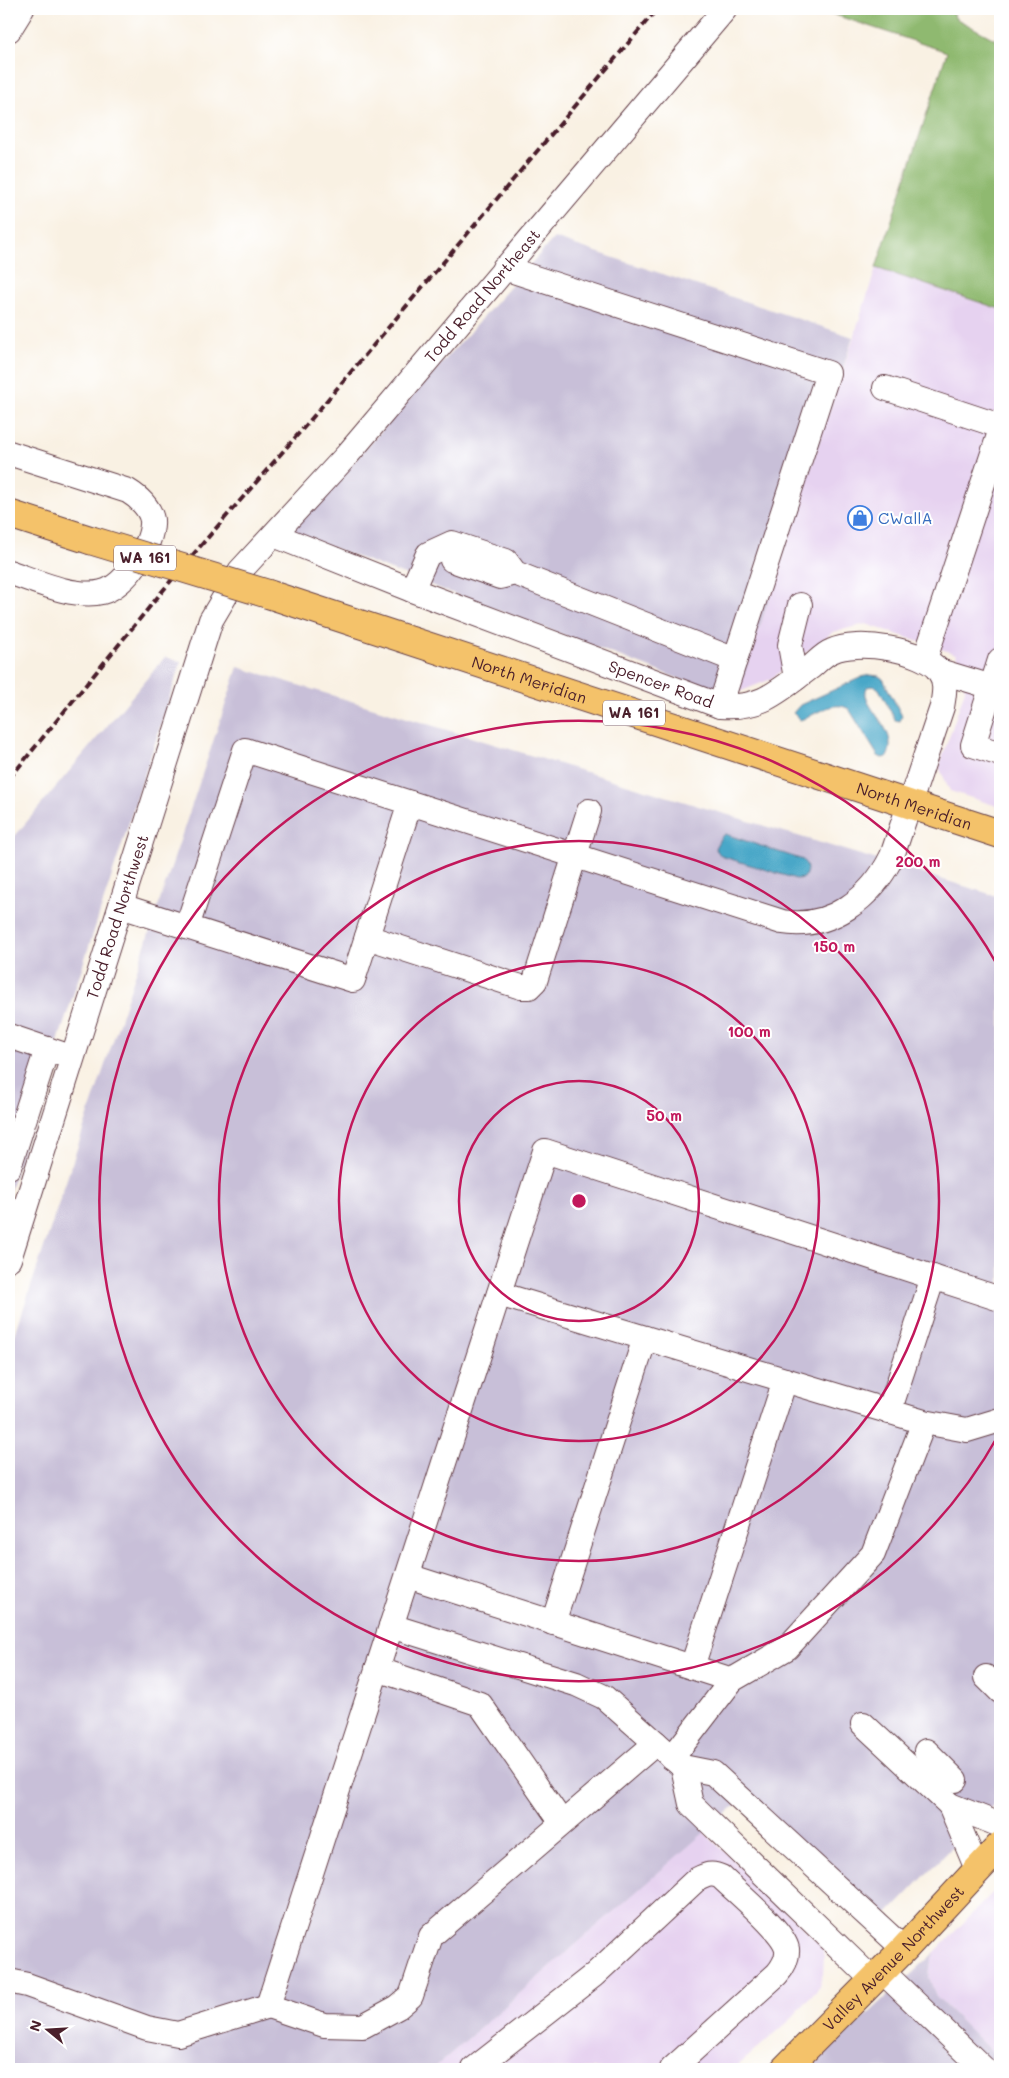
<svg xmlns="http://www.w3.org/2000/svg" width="1009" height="2078" font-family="Mali,sans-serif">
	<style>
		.built { fill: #e6d2f0 }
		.industrial { fill: #c8bfd8 }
		.forest { fill: #8fb970; stroke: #6c6c4e }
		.water { fill: #4aa7c8; stroke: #4a637a }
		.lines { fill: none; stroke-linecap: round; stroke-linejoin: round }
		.minor-casing { stroke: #643e47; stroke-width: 26 }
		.major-casing { stroke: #643e47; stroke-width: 30 }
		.minor { stroke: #fff; stroke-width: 24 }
		.major { stroke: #f4c26a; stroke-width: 28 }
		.rail { stroke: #4a1f2b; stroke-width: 4; stroke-dasharray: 8 4; stroke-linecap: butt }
		.major-bridge-casing { stroke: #643e47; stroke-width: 30; stroke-linecap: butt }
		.major-bridge { stroke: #f4c26a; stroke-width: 28 }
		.ring { fill: none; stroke: #c2185b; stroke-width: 2.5 }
		.labels { text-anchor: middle; stroke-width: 4; stroke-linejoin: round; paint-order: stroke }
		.shield { fill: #fff; stroke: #80626b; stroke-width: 1 }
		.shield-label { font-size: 15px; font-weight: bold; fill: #4a1f2b }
		.street-label { font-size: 16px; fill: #4a1f2b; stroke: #fff }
		.shop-label { font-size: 16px; fill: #366cbe; stroke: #fff; text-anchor: start }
		.centre { fill: #c2185b; stroke: #fff; stroke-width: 2.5 }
		.ring-label { font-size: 15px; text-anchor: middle; font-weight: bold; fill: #c2185b; stroke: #fff; stroke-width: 4; stroke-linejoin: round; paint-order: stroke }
	</style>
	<rect width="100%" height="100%" fill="#fff"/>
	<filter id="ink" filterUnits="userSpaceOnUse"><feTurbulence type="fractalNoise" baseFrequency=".02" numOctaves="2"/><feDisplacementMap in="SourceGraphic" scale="10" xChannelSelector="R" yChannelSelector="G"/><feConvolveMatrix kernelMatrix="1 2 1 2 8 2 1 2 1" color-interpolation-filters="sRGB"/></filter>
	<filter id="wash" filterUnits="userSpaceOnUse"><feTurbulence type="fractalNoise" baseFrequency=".0096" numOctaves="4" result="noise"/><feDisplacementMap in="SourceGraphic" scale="20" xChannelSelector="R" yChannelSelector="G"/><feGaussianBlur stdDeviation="1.12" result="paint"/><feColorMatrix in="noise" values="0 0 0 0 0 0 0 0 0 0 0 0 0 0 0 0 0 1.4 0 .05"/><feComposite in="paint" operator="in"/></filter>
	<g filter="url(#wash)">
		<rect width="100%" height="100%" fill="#f9f1e3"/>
		<!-- built -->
		<g class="built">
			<polygon points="876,268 1000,309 1000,807 950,791 939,767 965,690 956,654 866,624 833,632 769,680 739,692"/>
			<polygon points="704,1832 822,1946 824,1957 823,1974 818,1989 788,2022 734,2069 433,2069"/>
			<polygon points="1000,1885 1000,2060 936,1997 929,1977 931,1960 935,1952"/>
		</g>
		<!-- industrial -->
		<g class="industrial">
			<polygon points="554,238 853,337 739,692 714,692 291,532"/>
			<polygon points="165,657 181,662 9,1193 9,843"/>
			<polygon points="238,667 1000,897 1000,1798 882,1920 746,1796 433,2069 9,2069 9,1352"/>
			<polygon points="935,1952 931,1960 929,1977 936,1997 1000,2060 1000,2069 809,2069"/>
		</g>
		<!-- forest -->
		<polygon class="forest" points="817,9 953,9 955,18 1000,42 1000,309 876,268 947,52"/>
		<!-- water -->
		<g class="water">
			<path d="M870 675 879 676 883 679 902 716 900 721 895 720 879 689 875 686 867 687C858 707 902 729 887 757L882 758 878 756 849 709C832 699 817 715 800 720L793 713 800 705 862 677Z"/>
			<path d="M725 834 803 860C808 867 808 870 804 878L796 879 721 856 715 848 721 837Z"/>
		</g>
	</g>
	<g filter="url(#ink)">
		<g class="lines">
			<defs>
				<g id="minor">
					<polyline points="9,30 22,9"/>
					<polyline points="504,268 828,373 720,706"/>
					<polyline points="885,388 1000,426"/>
					<path d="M9 453 128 491C138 497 150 508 152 520 154 544 125 587 102 592 75 599 35 581 9 572"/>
					<polyline points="452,560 500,577 515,573"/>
					<polyline points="412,590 428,554 452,543 506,561 515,573 735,660"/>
					<polyline points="925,659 1000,432"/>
					<polyline points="1000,660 973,745 1000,754"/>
					<polyline points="939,671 992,687"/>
					<polyline points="796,678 790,645 800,605"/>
					<polyline points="121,906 353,980 410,803"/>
					<path d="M187 927 245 750 782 922C830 930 872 898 892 856L942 707C944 695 947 682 939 671 923 649 856 639 832 651 824 654 817 662 811 667 778 691 763 709 720 706L412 590 274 535"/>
					<polyline points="367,937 521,987 529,987 535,981 589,811"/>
					<polyline points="9,1036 62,1054"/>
					<polyline points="9,1167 47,1049"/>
					<path id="s1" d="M9 1259 211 620 240 571 348 454 725 9"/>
					<polyline points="499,1294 924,1422 967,1430 1000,1420"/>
					<polyline points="889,1412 933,1277"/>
					<polyline points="408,1576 732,1680"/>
					<polyline points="553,1623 645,1338"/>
					<polyline points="391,1626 576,1684 604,1697 683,1767 713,1773 904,1949"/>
					<polyline points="692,1667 785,1380"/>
					<polyline points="377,1669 480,1704 562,1823"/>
					<polyline points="986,1677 1000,1691"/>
					<polyline points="863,1724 950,1805 1000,1825"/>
					<polyline points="656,1743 431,1936 411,1996 398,2007 363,2026 324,2025 268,2006 545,1151 1000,1299"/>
					<polyline points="926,1751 955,1780"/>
					<polyline points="672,1758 732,1680 787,1648 873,1554 924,1422"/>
					<polyline points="683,1767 691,1804 874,1981"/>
					<polyline points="950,1805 977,1869"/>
					<polyline points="882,1971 984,2069"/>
					<polyline points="9,1981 27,1985 147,2028 178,2034 268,2006"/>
					<path d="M474 2069 594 1975 696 1880C706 1875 711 1872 721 1877 736 1892 784 1931 787 1949 788 1959 783 1967 777 1974L672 2069"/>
				</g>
				<g id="major">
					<polyline points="9,514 90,540"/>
					<path id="s2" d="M268 594 1000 834"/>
					<path id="s3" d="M785 2069 904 1949 1000 1846"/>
				</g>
			</defs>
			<!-- minor casing -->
			<use href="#minor" class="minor-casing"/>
			<!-- major casing -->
			<use href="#major" class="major-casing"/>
			<!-- minor -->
			<use href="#minor" class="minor"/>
			<!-- major -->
			<use href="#major" class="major"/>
			<!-- rail -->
			<polyline class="rail" points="9,779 183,566 307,424 657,9"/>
			<defs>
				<polyline id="major-bridge" points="90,540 268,594"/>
			</defs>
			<!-- major-bridge casing -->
			<use href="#major-bridge" class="major-bridge-casing"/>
			<!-- major-bridge -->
			<use href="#major-bridge" class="major-bridge"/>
		</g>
	</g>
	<!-- distance rings -->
	<g class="ring">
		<circle cx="579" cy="1201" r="120"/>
		<circle cx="579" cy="1201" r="240"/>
		<circle cx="579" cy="1201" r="360"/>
		<path d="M999 1434A480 480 0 1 1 999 968"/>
	</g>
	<!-- icons -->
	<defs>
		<symbol id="shop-ring" viewBox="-11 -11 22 22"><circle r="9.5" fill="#fff" stroke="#3f7fe0" stroke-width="1.5"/><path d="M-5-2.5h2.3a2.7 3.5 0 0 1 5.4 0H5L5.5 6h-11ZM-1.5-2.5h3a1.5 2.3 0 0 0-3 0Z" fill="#3f7fe0"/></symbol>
	</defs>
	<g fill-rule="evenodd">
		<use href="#shop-ring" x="846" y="504" width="28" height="28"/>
	</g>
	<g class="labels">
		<!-- shield labels -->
		<g class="shield">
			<rect x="114" y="545.5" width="62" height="25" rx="4"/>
			<rect x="603" y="700.5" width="62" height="25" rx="4"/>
		</g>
		<g class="shield-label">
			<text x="145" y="563">WA 161</text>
			<text x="634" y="718">WA 161</text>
		</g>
		<!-- street labels -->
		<g class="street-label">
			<text dy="6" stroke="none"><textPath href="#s1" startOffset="1094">Todd Road Northeast</textPath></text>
			<text dy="6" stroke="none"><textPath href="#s2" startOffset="275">North Meridian</textPath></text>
			<text transform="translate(661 684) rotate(20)" y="6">Spencer Road</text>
			<text dy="6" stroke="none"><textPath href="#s2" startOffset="680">North Meridian</textPath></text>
			<text dy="6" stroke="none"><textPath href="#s1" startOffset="359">Todd Road Northwest</textPath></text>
			<text dy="6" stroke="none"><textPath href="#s3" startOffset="155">Valley Avenue Northwest</textPath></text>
		</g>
		<!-- shop labels -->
		<g class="shop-label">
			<text x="878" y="524">CWallA</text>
		</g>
	</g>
	<circle cx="579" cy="1201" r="8" class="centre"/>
	<g class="ring-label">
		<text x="918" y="867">200 m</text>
		<text x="834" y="952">150 m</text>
		<text x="749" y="1037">100 m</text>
		<text x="664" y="1121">50 m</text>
	</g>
	<!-- margin -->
	<rect width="1009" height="2078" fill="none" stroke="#fff" stroke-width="30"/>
	<!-- north arrow -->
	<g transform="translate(48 2030) rotate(288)" stroke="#ffffff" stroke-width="4" paint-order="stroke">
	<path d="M0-4L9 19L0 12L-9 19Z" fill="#4a1f2b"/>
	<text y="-8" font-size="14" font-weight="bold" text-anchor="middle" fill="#4a1f2b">N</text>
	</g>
</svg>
